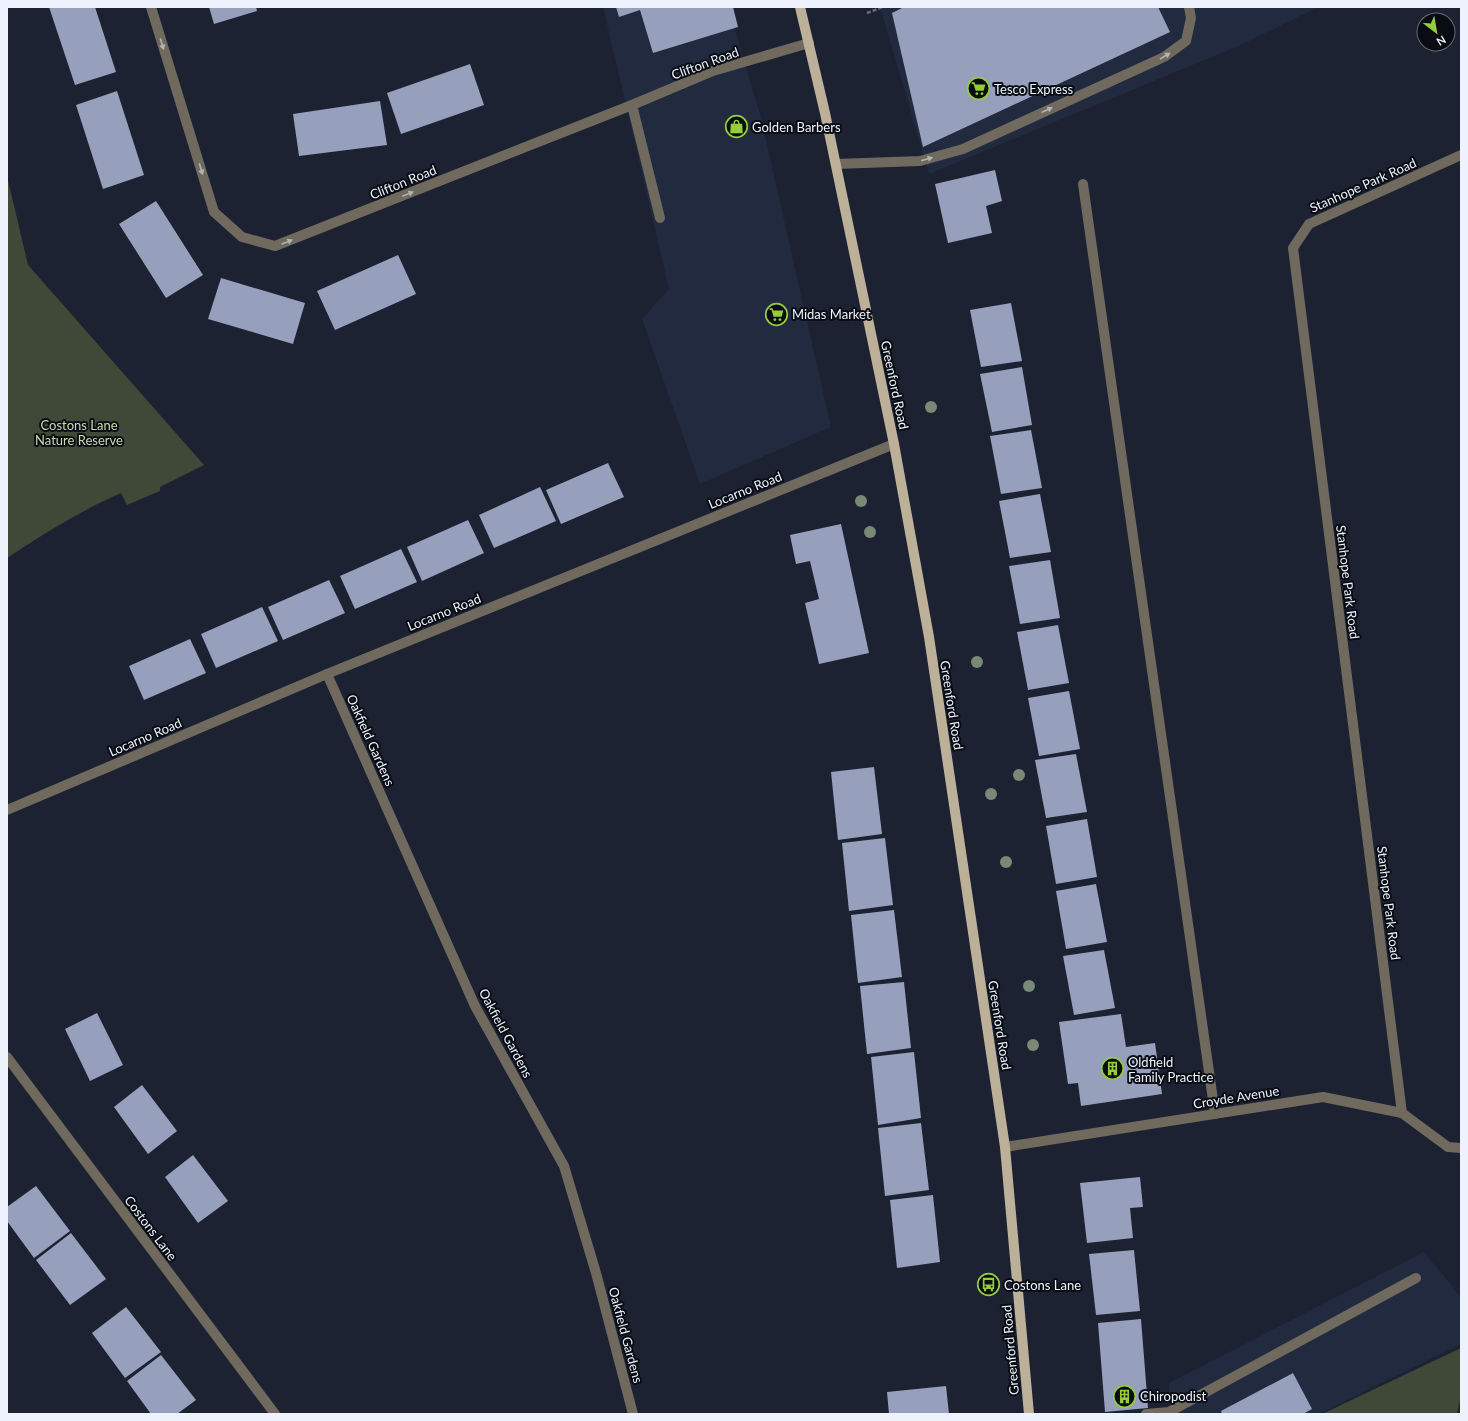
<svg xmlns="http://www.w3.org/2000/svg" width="1468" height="1421" font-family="Lato,sans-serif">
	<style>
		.built { fill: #222a3f }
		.green { fill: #404938 }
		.building { fill: #96a0bc }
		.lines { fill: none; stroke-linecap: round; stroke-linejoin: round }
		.path { stroke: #686d7b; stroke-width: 2.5; stroke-dasharray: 4 2; stroke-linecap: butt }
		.lane { stroke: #6f695e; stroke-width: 10 }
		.street { stroke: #6f695e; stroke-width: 10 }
		.primary { stroke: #bdb099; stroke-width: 10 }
		.tree { fill: #788976 }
		.oneway { fill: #b5b4b5 }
		.labels { text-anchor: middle; stroke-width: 4; stroke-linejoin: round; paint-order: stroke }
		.street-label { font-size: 13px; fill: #eef2fd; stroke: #090c13 }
		.poi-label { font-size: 13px; fill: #eef2fd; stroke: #090c13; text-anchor: start }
		.park-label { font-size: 13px; fill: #c4dead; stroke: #090c13 }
	</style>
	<rect width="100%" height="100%" fill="#1c2232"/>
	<!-- built -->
	<g class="built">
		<polygon points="603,7 728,7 760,114 831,427 700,484 642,319 669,289"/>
		<polygon points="880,7 1318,7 1241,45 929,174"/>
		<polygon points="1424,1252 1461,1297 1461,1344 1319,1414 1146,1414 1169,1412 1169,1383"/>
	</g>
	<!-- green -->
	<g class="green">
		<path d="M7 176 28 265 204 465 160 487V491L127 505 121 493C80 511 45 533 7 558Z"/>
		<polygon points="1461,1348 1461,1395 1457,1414 1322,1414"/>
	</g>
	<!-- building -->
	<g class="building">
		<polygon points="49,7 95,7 116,72 75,85"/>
		<polygon points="209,7 256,7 257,11 214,24"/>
		<polygon points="616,7 733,7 738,27 653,53 640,10 619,17"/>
		<polygon points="904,7 1158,7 1170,32 923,147 892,13"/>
		<polygon points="470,64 484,105 401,134 387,93"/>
		<polygon points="117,91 144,175 103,189 76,105"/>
		<polygon points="380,101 387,145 299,156 293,114"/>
		<polygon points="995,170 1002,201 986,206 992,233 948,243 935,184"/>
		<polygon points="156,201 203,275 166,298 119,224"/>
		<polygon points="398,255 416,294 335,330 317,291"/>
		<polygon points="221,278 305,303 293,344 208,319"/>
		<polygon points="1011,303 1022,361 981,367 970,310"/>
		<polygon points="1022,367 1032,425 992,432 980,374"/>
		<polygon points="1031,430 1042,488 1001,494 990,436"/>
		<polygon points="608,463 624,497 561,524 546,490"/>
		<polygon points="540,487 556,521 494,548 479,515"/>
		<polygon points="1040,494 1051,552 1010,558 999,501"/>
		<polygon points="468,520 484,553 422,581 407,547"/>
		<polygon points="841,524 869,653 819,664 805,603 819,599 810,561 796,564 790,535"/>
		<polygon points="401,549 417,582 355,609 340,576"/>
		<polygon points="1050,560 1060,618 1020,624 1009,566"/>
		<polygon points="329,580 345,613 283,640 268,607"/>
		<polygon points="262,607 278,641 216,668 201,634"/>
		<polygon points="1058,625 1069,683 1028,690 1017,632"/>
		<polygon points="190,639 206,673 144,700 129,666"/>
		<polygon points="1069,691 1080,749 1039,756 1028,698"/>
		<polygon points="1076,754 1087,812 1046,818 1035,760"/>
		<polygon points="874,767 882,834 838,840 831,772"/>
		<polygon points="1087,819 1097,877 1056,884 1046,826"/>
		<polygon points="885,838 893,905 849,911 842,843"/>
		<polygon points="1096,884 1107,942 1066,949 1056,891"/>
		<polygon points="894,910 902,977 858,983 851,915"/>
		<polygon points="1104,950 1115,1008 1074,1015 1063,956"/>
		<polygon points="904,982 911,1048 867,1054 860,986"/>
		<polygon points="97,1013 123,1065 90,1081 65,1029"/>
		<polygon points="1121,1014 1126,1047 1155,1043 1162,1094 1081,1106 1078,1083 1068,1084 1059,1022"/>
		<polygon points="914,1052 921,1118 878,1125 871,1057"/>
		<polygon points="142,1085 177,1131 148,1154 114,1107"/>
		<polygon points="921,1123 929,1190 885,1196 878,1128"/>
		<polygon points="193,1155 228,1201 198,1223 165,1177"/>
		<polygon points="1140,1177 1143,1207 1130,1208 1133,1238 1087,1243 1080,1183"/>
		<polygon points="36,1186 70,1231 34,1258 7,1221 7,1207"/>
		<polygon points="933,1195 940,1262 897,1268 890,1200"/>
		<polygon points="71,1233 106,1279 70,1305 36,1260"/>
		<polygon points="1134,1250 1140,1311 1096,1315 1089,1254"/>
		<polygon points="126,1307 161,1352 125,1378 92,1333"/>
		<polygon points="1141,1319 1148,1408 1105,1412 1098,1323"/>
		<polygon points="161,1355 196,1400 177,1414 151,1414 127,1381"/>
		<polygon points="1293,1373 1312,1409 1303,1414 1222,1414 1221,1411"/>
		<polygon points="946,1386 949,1414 889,1414 887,1392"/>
	</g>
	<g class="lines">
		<!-- path -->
		<polyline class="path" points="867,13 883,7"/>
		<!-- lane -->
		<g class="lane">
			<polyline points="632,105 660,218"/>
			<polyline points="836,164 920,161 963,149 1164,57 1186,41 1191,18 1189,7"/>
			<polyline points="1083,184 1215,1114"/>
			<polyline points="1146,1414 1169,1412 1416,1278"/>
		</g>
		<!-- street -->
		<g class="street">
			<polyline points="151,7 214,212 242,237 275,246 632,105 713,71 809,43"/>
			<polyline points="327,674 475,1006 564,1166 596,1273 633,1414"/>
			<polyline points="7,810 327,674 894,444"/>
			<polyline points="7,1057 275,1414"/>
			<polyline points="1402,1113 1293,248 1309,224 1461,155"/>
			<polyline points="1005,1147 1323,1097 1402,1113 1448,1147 1461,1148"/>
		</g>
		<!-- primary -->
		<polyline class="primary" points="800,7 825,113 894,444 929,637 1005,1147 1029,1414"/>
	</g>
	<!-- trees -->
	<g class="tree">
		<circle cx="931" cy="407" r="6"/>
		<circle cx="861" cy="501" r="6"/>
		<circle cx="870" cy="532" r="6"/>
		<circle cx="977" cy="662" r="6"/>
		<circle cx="1019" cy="775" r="6"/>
		<circle cx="991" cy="794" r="6"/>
		<circle cx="1006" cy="862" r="6"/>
		<circle cx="1029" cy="986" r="6"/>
		<circle cx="1033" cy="1045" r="6"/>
	</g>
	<!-- one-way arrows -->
	<defs><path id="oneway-solid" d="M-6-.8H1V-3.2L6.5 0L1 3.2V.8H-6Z"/></defs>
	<g class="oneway">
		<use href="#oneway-solid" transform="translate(162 44) rotate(73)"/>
		<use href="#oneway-solid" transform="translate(1165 56) rotate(-31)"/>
		<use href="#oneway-solid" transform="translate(1047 110) rotate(-25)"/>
		<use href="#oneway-solid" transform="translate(927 159) rotate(-16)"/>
		<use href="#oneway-solid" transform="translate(201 169) rotate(73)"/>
		<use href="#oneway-solid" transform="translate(408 194) rotate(-22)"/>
		<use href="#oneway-solid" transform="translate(287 242) rotate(-22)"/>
	</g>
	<!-- icons -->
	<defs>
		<symbol id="supermarket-ring" viewBox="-11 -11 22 22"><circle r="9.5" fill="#090c13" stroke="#93cc3d" stroke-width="1.5"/><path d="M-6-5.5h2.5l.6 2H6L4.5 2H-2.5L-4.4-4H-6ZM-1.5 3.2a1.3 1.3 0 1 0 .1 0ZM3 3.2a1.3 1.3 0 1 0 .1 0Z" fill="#93cc3d"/></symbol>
		<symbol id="shop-ring" viewBox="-11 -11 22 22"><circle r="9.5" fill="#090c13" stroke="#93cc3d" stroke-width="1.5"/><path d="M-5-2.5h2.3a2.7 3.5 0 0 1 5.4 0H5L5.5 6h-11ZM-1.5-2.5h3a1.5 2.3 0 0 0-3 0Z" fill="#93cc3d"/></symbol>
		<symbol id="building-ring" viewBox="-11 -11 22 22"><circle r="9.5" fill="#090c13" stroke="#93cc3d" stroke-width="1.5"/><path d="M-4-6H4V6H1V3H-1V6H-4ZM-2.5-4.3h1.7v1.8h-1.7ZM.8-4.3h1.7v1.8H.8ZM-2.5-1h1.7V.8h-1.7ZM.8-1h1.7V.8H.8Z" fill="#93cc3d"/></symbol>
		<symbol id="bus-ring" viewBox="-11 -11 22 22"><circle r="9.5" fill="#090c13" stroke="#93cc3d" stroke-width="1.5"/><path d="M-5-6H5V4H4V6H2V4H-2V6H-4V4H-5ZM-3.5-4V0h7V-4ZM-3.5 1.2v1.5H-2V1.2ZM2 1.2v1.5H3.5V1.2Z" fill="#93cc3d"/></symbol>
	</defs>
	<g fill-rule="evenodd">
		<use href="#supermarket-ring" x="966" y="76" width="25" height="25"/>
		<use href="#shop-ring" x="724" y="114" width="25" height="25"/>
		<use href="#supermarket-ring" x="764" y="302" width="25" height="25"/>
		<use href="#building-ring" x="1100" y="1056" width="25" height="25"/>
		<use href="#bus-ring" x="976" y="1272" width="25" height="25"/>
		<use href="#building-ring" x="1112" y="1384" width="25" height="25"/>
	</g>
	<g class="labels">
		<!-- street labels -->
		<g class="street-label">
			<text transform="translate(705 63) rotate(-20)" y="5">Clifton Road</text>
			<text transform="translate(403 182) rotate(-22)" y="5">Clifton Road</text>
			<text transform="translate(1363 185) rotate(-24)" y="5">Stanhope Park Road</text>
			<text transform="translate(895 385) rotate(78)" y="5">Greenford Road</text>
			<text transform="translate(745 490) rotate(-22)" y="5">Locarno Road</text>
			<text transform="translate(1348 582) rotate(83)" y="5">Stanhope Park Road</text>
			<text transform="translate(444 612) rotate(-22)" y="5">Locarno Road</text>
			<text transform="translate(952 705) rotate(81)" y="5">Greenford Road</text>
			<text transform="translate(145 737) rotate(-23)" y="5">Locarno Road</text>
			<text transform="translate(371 740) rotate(66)" y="5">Oakfield Gardens</text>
			<text transform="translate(1389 903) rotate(83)" y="5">Stanhope Park Road</text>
			<text transform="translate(1000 1025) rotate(81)" y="5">Greenford Road</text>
			<text transform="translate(506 1033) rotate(62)" y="5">Oakfield Gardens</text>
			<text transform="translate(1236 1097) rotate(-9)" y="5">Croyde Avenue</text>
			<text transform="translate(151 1228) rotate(53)" y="5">Costons Lane</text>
			<text transform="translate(626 1335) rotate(75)" y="5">Oakfield Gardens</text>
			<text transform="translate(1010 1350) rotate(-95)" y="5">Greenford Road</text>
		</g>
		<!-- poi labels -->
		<g class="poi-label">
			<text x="994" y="94">Tesco Express</text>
			<text x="752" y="132">Golden Barbers</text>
			<text x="792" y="319">Midas Market</text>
			<text x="1128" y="1067">Oldfield<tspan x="1128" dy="15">Family Practice</tspan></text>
			<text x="1004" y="1290">Costons Lane</text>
			<text x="1140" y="1401">Chiropodist</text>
		</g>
		<!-- park labels -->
		<g class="park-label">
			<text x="79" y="430">Costons Lane<tspan x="79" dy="15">Nature Reserve</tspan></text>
		</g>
	</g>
	<!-- border -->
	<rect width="1468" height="1421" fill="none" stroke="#eef2fd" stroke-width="16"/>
	<!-- north arrow -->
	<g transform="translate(1436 32) rotate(149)"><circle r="19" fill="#090c13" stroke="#656871"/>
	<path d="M0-3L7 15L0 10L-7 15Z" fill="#93cc3d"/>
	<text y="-6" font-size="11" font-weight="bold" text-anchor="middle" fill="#eef2fd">N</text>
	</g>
</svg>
